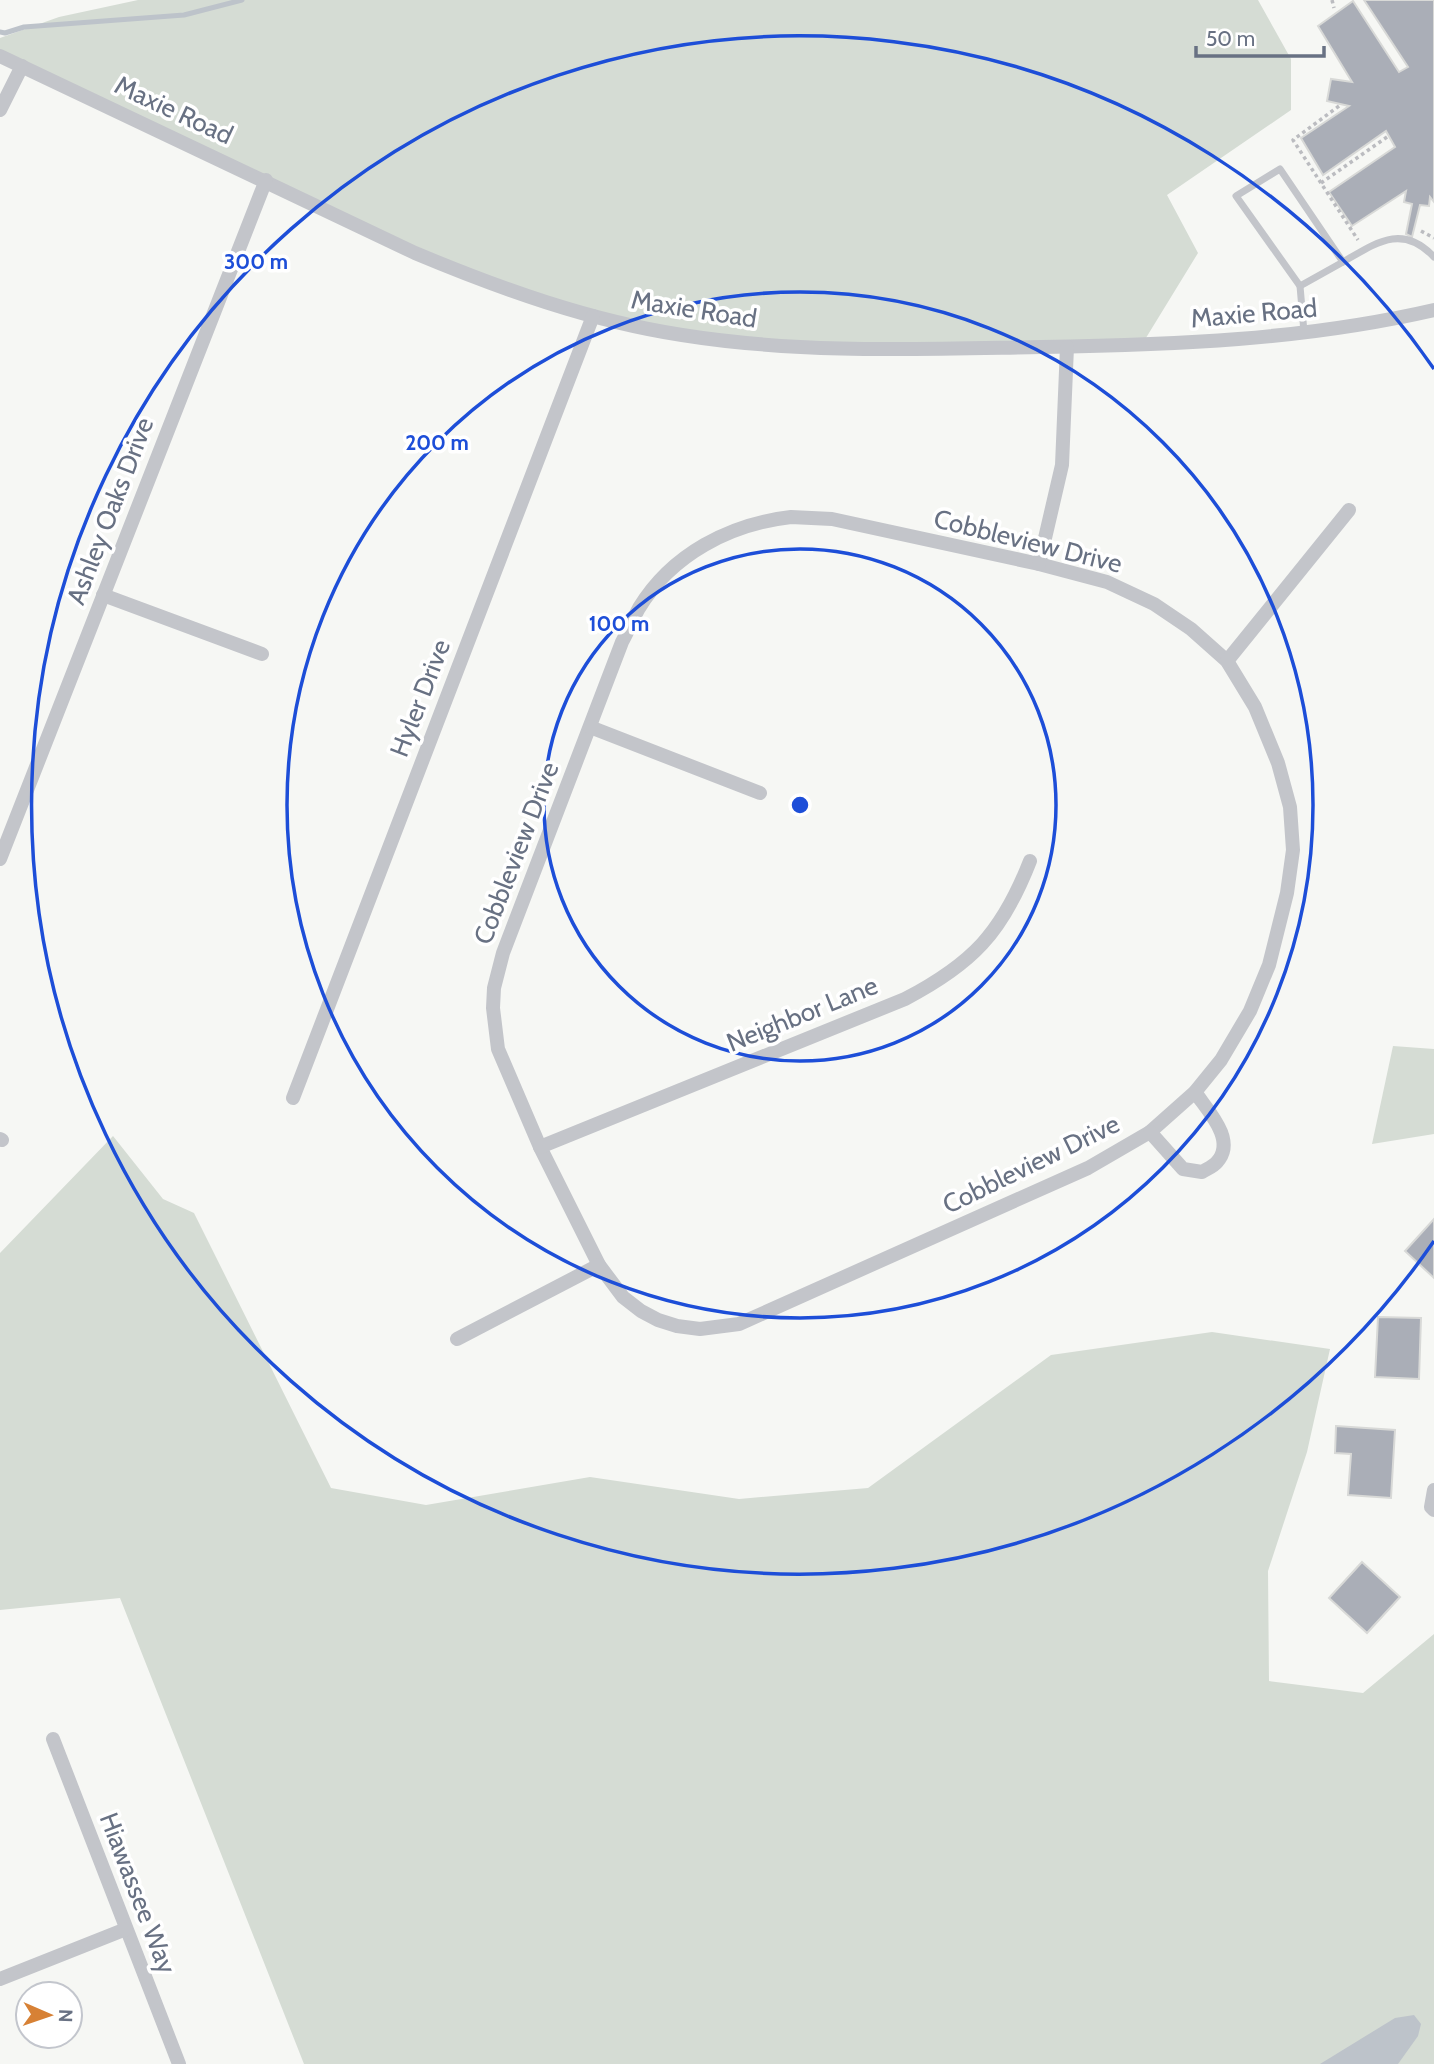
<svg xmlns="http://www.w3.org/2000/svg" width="1434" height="2064" font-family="Cabin,sans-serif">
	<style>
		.green { fill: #d5dcd4 }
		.water { fill: #bdc3ca }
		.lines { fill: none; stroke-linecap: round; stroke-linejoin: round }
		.stream { stroke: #bdc3ca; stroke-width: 5 }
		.building { fill: #aaaeb7; stroke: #d8d9d7; stroke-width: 2 }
		.path { stroke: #bbbcc0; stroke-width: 3.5; stroke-dasharray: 3.5 3.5; stroke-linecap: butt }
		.lane { stroke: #c3c5ca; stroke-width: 7 }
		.street { stroke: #c3c5ca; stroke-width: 14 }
		.ring { fill: none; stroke: #1d4ed8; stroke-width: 3.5 }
		.labels { text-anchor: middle; stroke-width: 7; stroke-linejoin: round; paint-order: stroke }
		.street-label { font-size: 26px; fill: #687183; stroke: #fff }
		.centre { fill: #1d4ed8; stroke: #fff; stroke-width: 3.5 }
		.ring-label { font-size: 21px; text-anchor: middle; font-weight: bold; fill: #1d4ed8; stroke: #fff; stroke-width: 7; stroke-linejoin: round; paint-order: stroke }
	</style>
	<rect width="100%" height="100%" fill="#f6f7f4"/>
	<!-- green -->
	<g class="green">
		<polygon points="138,0 1258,0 1291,59 1291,110 1167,195 1198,253 1141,346 734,342 519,294 0,56 0,38 59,17"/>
		<polygon points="1393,1046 1434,1049 1434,1134 1372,1144"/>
		<polygon points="113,1136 163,1199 194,1213 331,1488 426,1505 590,1477 739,1499 868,1488 1051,1355 1212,1332 1330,1349 1307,1452 1268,1571 1269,1681 1363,1693 1434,1634 1434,2064 304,2064 120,1598 0,1610 0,1253"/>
	</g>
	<!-- water -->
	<polygon class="water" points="1414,2015 1421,2024 1418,2036 1398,2064 1320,2064 1395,2018"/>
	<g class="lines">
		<!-- stream -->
		<polyline class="stream" points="0,32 5,33 24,27 184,15 242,0"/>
	</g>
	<!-- building -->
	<g class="building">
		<polygon points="1364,0 1434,0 1434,202 1430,197 1429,206 1420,205 1412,237 1406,234 1412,204 1404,202 1406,191 1352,226 1329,192 1395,147 1386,131 1323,175 1301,138 1349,106 1327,101 1331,79 1352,82 1318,26 1353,1 1399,72 1408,67"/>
		<polygon points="1434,1219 1434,1278 1405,1251"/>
		<polygon points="1378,1317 1421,1318 1419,1379 1375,1377"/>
		<polygon points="1336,1426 1395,1430 1391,1498 1348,1495 1351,1454 1335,1453"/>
		<polygon points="1362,1562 1400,1597 1367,1633 1329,1598"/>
	</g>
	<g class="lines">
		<!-- path -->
		<g class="path">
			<polyline points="1332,0 1334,8"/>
			<polyline points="1339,106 1293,140 1358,240"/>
			<polyline points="1321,183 1387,137"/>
			<polyline points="1421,231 1434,238"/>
		</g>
		<!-- lane -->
		<g class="lane">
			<polyline points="1300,286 1343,262"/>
			<path d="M1304 332 1300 286 1236 196 1280 169 1343 262C1376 243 1402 223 1434 257"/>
		</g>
		<!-- street -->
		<g class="street">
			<path d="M0 56 415 253C501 289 590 321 682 335 801 354 921 349 1041 347 1173 345 1304 340 1434 310"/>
			<polyline points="0,110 22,66"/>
			<path d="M791 517 832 519 1039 564 1107 582 1154 604 1191 629 1227 661 1255 707 1278 763 1290 807 1293 850 1287 893 1269 965 1250 1011 1221 1060 1195 1092 1150 1132 1088 1168 739 1324 700 1329 677 1326 658 1320 641 1311 623 1297 599 1265 540 1147 498 1049 493 1008 494 988 503 953 622 642C628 631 633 619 639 608 672 554 730 524 791 517Z"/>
			<polyline points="1039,564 1062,465 1067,347"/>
			<polyline points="103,595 262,654"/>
			<polyline points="1227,661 1349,510"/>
			<polyline points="590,727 760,793"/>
			<polyline points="0,859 266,180"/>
			<polyline points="293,1098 593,316"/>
			<path d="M1150 1132 1183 1169 1202 1172C1207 1169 1214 1166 1217 1162 1237 1140 1207 1110 1195 1092"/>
			<polyline points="0,1139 2,1140"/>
			<path d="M540 1147 905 999C972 964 1002 933 1030 861"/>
			<polyline points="457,1339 599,1265"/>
			<polyline points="1434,1490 1431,1507 1434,1510"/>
			<polyline points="53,1739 179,2064"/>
			<polyline points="0,1979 126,1929"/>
		</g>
	</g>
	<!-- distance rings -->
	<g class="ring">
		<circle cx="800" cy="805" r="256"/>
		<circle cx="800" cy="805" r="513"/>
		<path d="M1434 1241A769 769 0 1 1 1434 369"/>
	</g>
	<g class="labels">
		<!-- street labels -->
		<g class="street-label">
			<text transform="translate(174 110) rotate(25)" y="9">Maxie Road</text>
			<text transform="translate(694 309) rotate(9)" y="9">Maxie Road</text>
			<text transform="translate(1254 313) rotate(-5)" y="9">Maxie Road</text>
			<text transform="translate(110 511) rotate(-69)" y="9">Ashley Oaks Drive</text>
			<text transform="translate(1028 541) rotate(14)" y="9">Cobbleview Drive</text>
			<text transform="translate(420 698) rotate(-69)" y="9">Hyler Drive</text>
			<text transform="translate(516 853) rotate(-69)" y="9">Cobbleview Drive</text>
			<text transform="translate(802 1014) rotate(-22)" y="9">Neighbor Lane</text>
			<text transform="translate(1031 1164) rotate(-26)" y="9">Cobbleview Drive</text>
			<text transform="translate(138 1893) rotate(69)" y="9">Hiawassee Way</text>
		</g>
	</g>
	<circle cx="800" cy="805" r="10" class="centre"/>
	<g class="ring-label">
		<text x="256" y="269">300 m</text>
		<text x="437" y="450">200 m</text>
		<text x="619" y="631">100 m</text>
	</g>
	<!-- north arrow -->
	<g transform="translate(49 2015) rotate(92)"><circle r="33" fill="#ffffff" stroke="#c3c6cd" stroke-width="2"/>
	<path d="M0-5L12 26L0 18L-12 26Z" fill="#d78135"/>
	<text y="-10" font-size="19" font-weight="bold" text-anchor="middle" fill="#687183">N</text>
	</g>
	<!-- scale -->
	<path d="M1196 46v10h128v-10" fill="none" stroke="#687183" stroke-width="3.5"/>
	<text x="1206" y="46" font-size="21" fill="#687183" stroke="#ffffff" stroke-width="5" paint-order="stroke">50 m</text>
</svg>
